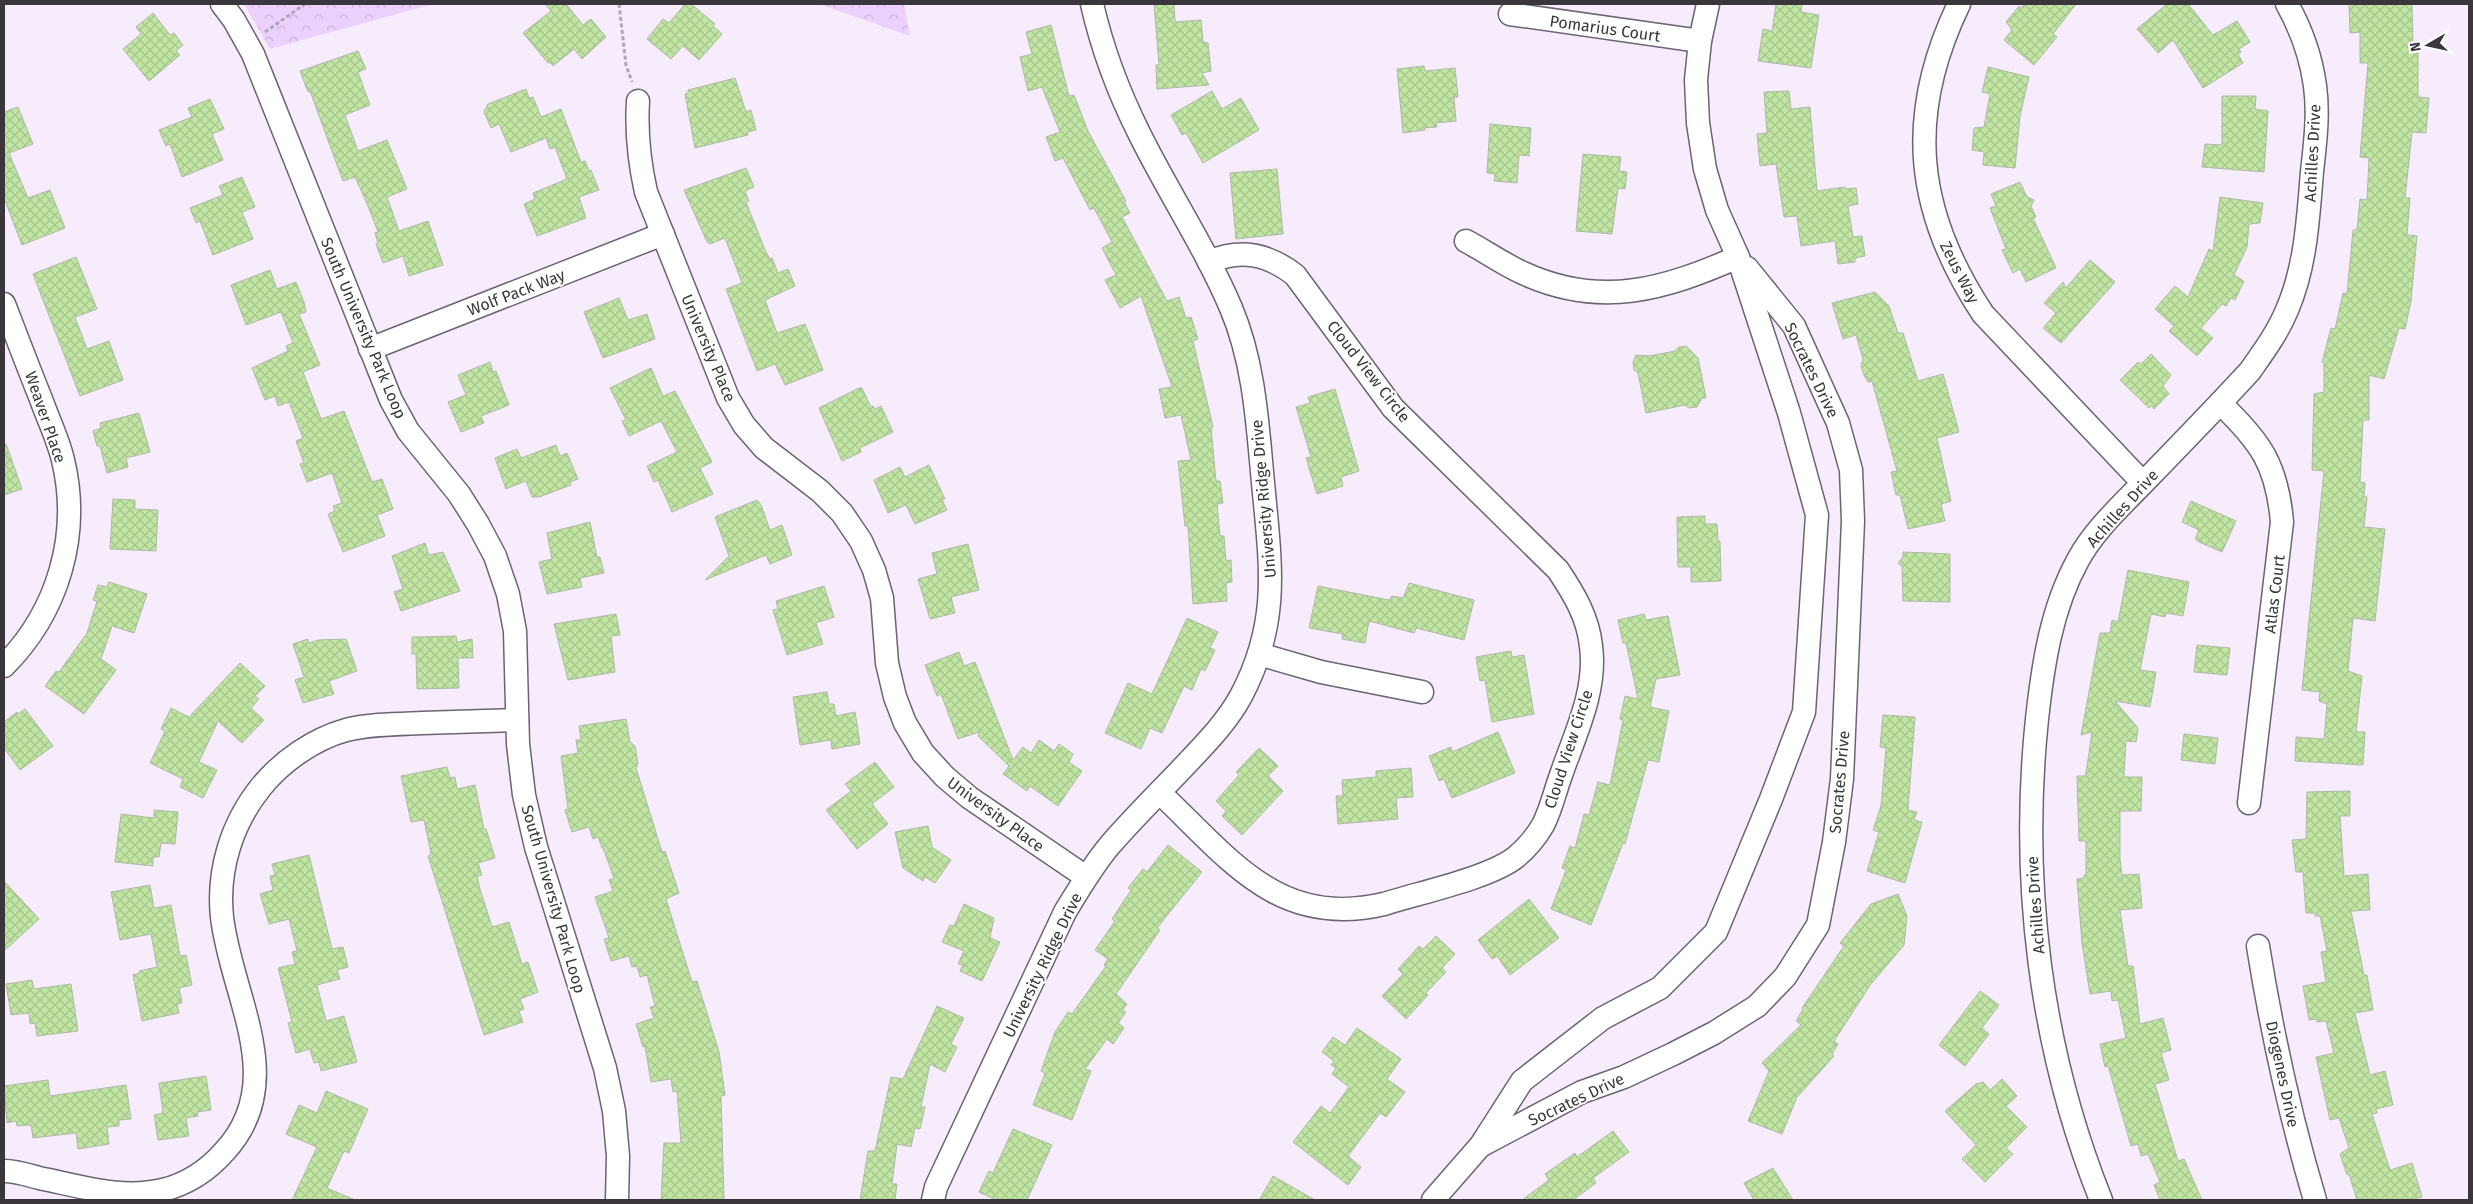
<svg xmlns="http://www.w3.org/2000/svg" width="2473" height="1204" font-family="'Fira Sans',sans-serif">
	<style>
		.park { fill: url(#park-crowns) }
		.building { fill: url(#building-cross-hatch); stroke: #b0b9a9 }
		.lines { fill: none; stroke-linecap: round; stroke-linejoin: round }
		.minor-casing { stroke: #6d6472; stroke-width: 25 }
		.path { stroke: #afa7b4; stroke-width: 3; stroke-dasharray: 4 2.5; stroke-linecap: butt }
		.minor { stroke: #fff; stroke-width: 22 }
		.labels { text-anchor: middle; stroke-width: 4; stroke-linejoin: round; paint-order: stroke }
		.street-label { font-size: 16px; fill: #3a363c; stroke: #fff }
	</style>
	<defs>
		<pattern id="park-crowns" width="20" height="18" patternUnits="userSpaceOnUse" patternTransform="scale(1.25)"><rect width="20" height="18" fill="#ebd1fc"/><path d="M2 6a3 3 0 1 1 6 0M12 15a3 3 0 1 1 6 0" fill="none" stroke="#cab4d9"/></pattern>
		<pattern id="building-cross-hatch" width="8" height="8" patternUnits="userSpaceOnUse" patternTransform="scale(1.25)"><rect width="8" height="8" fill="#c1e5a3"/><path d="M0 0l8 8M0 8l8-8" fill="none" stroke="#a7c58d"/></pattern>
	</defs>
	<rect width="100%" height="100%" fill="#f6ecfc"/>
	<!-- park -->
	<g class="park">
		<polygon points="244,4 433,4 270,49"/>
		<polygon points="819,4 904,4 910,36"/>
	</g>
	<!-- building -->
	<g class="building">
		<polygon points="545,4 566,4 583,25 591,19 606,37 582,59 574,49 553,66 551,63 548,63 523,33 551,11"/>
		<polygon points="685,4 691,4 715,24 713,26 722,34 699,60 683,46 671,59 647,39 663,19 669,23"/>
		<polygon points="1154,4 1174,4 1175,22 1201,20 1203,42 1208,43 1211,71 1202,73 1209,85 1157,89 1156,65 1159,65"/>
		<polygon points="1776,4 1802,4 1801,12 1819,15 1811,68 1758,61 1763,29 1772,31"/>
		<polygon points="2025,4 2076,4 2053,34 2057,37 2034,65 2004,40 2012,30 2006,22 2019,6 2021,8"/>
		<polygon points="2167,4 2188,4 2213,35 2237,21 2250,42 2239,49 2241,52 2238,54 2243,63 2203,88 2173,40 2158,53 2137,29"/>
		<polygon points="2349,4 2412,4 2413,42 2418,42 2418,97 2429,98 2426,133 2412,132 2405,198 2410,198 2407,235 2417,236 2411,301 2405,329 2399,328 2384,379 2369,375 2369,420 2363,420 2360,482 2365,483 2364,497 2367,497 2364,527 2385,529 2375,621 2353,618 2348,671 2362,676 2356,732 2365,732 2363,765 2295,761 2296,737 2324,739 2327,704 2319,701 2320,692 2302,690 2324,471 2312,470 2314,394 2324,392 2324,363 2322,362 2331,328 2335,329 2343,293 2347,294 2353,230 2357,230 2360,199 2367,200 2369,158 2360,157 2368,63 2360,63 2360,32 2350,33"/>
		<polygon points="153,13 170,35 174,33 183,45 176,51 180,55 149,81 123,49 141,34 136,27"/>
		<polygon points="1051,25 1069,96 1074,95 1088,131 1126,201 1124,202 1130,213 1122,217 1167,301 1179,297 1186,318 1191,317 1198,339 1193,341 1213,427 1211,428 1216,481 1220,481 1223,503 1217,504 1220,536 1224,536 1226,561 1231,560 1232,582 1226,583 1227,601 1193,604 1188,526 1185,526 1178,461 1191,460 1181,415 1165,418 1159,389 1172,387 1141,296 1120,308 1105,280 1116,275 1102,248 1112,242 1094,208 1090,210 1063,158 1055,161 1046,137 1060,132 1042,87 1028,91 1020,57 1032,54 1026,32"/>
		<polygon points="358,51 366,69 358,72 370,105 345,115 358,151 387,140 407,189 387,197 399,231 428,221 443,265 409,276 403,256 383,263 376,244 378,243 375,233 378,232 366,201 355,177 343,181 310,91 308,92 300,71"/>
		<polygon points="1424,66 1425,71 1455,68 1458,97 1454,97 1456,121 1436,123 1437,127 1424,128 1425,130 1403,133 1397,69"/>
		<polygon points="1988,67 2029,77 2020,116 2015,168 1983,165 1984,152 1972,150 1974,128 1984,127 1990,94 1982,92"/>
		<polygon points="735,78 746,112 751,110 756,130 747,132 748,135 695,148 685,94 688,93 688,90"/>
		<polygon points="526,89 529,98 533,97 541,117 561,109 581,162 585,161 589,171 591,170 599,190 579,197 586,218 537,236 524,204 535,199 533,193 567,179 555,147 550,149 546,138 511,152 499,124 491,128 484,112 488,104"/>
		<polygon points="1212,91 1222,109 1241,98 1259,130 1203,163 1186,133 1182,135 1171,115"/>
		<polygon points="1789,91 1791,109 1810,107 1817,191 1845,187 1845,189 1856,188 1858,204 1848,206 1853,237 1862,236 1865,256 1855,258 1855,262 1838,264 1835,241 1801,246 1797,216 1784,217 1776,164 1760,166 1757,134 1767,133 1764,92"/>
		<polygon points="2222,96 2256,96 2255,109 2268,111 2264,172 2202,167 2205,144 2222,145"/>
		<polygon points="210,99 224,129 212,134 223,160 182,177 170,144 166,146 159,130 192,117 188,108"/>
		<polygon points="18,107 33,144 9,153 28,198 50,190 65,228 22,245 4,198 4,112"/>
		<polygon points="1490,124 1531,128 1529,156 1519,155 1517,183 1494,181 1495,174 1487,173"/>
		<polygon points="1583,154 1621,157 1619,171 1627,172 1625,189 1618,188 1612,234 1576,231"/>
		<polygon points="746,168 754,187 745,191 749,201 746,202 765,250 770,259 772,258 778,273 788,269 795,286 765,300 777,333 805,324 823,370 785,385 775,364 757,371 726,289 742,283 725,238 710,244 707,242 684,190"/>
		<polygon points="1277,169 1283,234 1236,239 1230,173"/>
		<polygon points="242,177 255,207 242,212 253,239 213,255 200,221 196,223 190,208 223,195 219,186"/>
		<polygon points="2020,182 2027,197 2034,200 2031,206 2036,217 2033,218 2056,268 2026,282 2020,269 2013,273 2002,250 2006,249 1990,208 1996,206 1991,194"/>
		<polygon points="2220,197 2263,203 2260,223 2249,224 2247,247 2234,275 2244,281 2235,300 2231,298 2226,306 2222,304 2201,328 2213,338 2197,356 2169,331 2174,326 2155,309 2175,286 2188,297 2209,249 2213,251"/>
		<polygon points="76,257 97,309 75,317 87,349 109,341 123,380 80,396 33,274"/>
		<polygon points="2090,260 2115,282 2061,343 2043,328 2056,313 2044,303 2063,282 2066,288"/>
		<polygon points="270,270 277,289 296,282 304,302 306,312 299,314 320,365 303,372 321,419 344,411 372,482 382,479 393,509 377,515 385,536 343,552 328,514 335,511 333,506 342,503 332,473 307,482 300,464 304,463 296,441 303,438 289,402 278,406 275,396 265,400 252,368 288,351 286,346 293,343 281,312 246,325 231,285"/>
		<polygon points="1875,292 1889,306 1898,333 1903,333 1918,381 1943,374 1959,432 1937,438 1951,501 1941,504 1945,521 1908,529 1900,495 1896,495 1891,472 1897,471 1872,381 1868,382 1864,375 1861,366 1863,359 1856,335 1843,339 1832,303"/>
		<polygon points="619,298 628,320 647,314 655,339 603,358 584,312"/>
		<polygon points="1686,346 1698,358 1706,398 1702,398 1697,407 1689,408 1685,405 1646,413 1638,373 1634,370 1633,362 1636,355 1649,356 1675,351 1679,347"/>
		<polygon points="2151,354 2171,375 2163,386 2169,394 2154,409 2151,406 2149,408 2120,380 2138,362 2141,364"/>
		<polygon points="490,362 493,372 496,371 509,405 481,416 484,423 461,432 448,402 466,395 458,375"/>
		<polygon points="651,368 663,396 675,391 712,462 700,468 713,494 672,512 658,480 654,482 647,466 677,452 661,421 629,436 622,421 626,420 610,388"/>
		<polygon points="859,388 862,388 871,407 873,406 875,409 881,406 893,432 860,448 861,452 842,461 819,408"/>
		<polygon points="1335,389 1359,471 1341,477 1343,486 1317,494 1306,458 1311,457 1296,407 1310,403 1308,397"/>
		<polygon points="139,413 150,452 126,458 128,467 107,473 100,446 97,446 93,431 101,428 100,423"/>
		<polygon points="4,444 6,444 22,489 4,495"/>
		<polygon points="556,445 560,456 567,453 578,479 570,482 571,485 539,497 532,497 526,481 506,489 495,458 517,449 521,458"/>
		<polygon points="929,465 945,499 942,500 947,510 915,524 906,505 888,513 874,480 900,467 905,477"/>
		<polygon points="113,499 135,500 135,509 158,510 156,551 110,549"/>
		<polygon points="757,500 761,505 770,530 782,525 792,555 770,564 766,555 705,580 729,556 715,517"/>
		<polygon points="2191,501 2236,521 2222,552 2199,542 2195,539 2199,530 2182,522"/>
		<polygon points="1705,516 1705,524 1717,524 1718,541 1720,541 1721,581 1691,582 1691,567 1678,567 1677,517"/>
		<polygon points="590,522 597,557 600,557 604,573 580,578 582,587 547,594 539,562 552,559 547,533"/>
		<polygon points="425,543 429,555 443,552 460,591 401,611 394,592 403,589 392,556"/>
		<polygon points="968,544 979,590 951,597 955,613 930,619 918,579 937,574 932,553"/>
		<polygon points="1903,552 1950,554 1950,602 1903,601 1902,566 1898,563 1903,557"/>
		<polygon points="2128,570 2189,582 2183,616 2166,613 2165,617 2151,614 2140,670 2156,672 2150,707 2115,701 2138,728 2136,742 2126,741 2124,777 2142,777 2141,811 2120,811 2120,859 2122,875 2139,874 2142,908 2120,910 2128,966 2133,966 2140,1024 2163,1018 2171,1050 2161,1053 2169,1080 2155,1084 2178,1161 2184,1159 2202,1200 2160,1200 2154,1185 2160,1182 2148,1154 2141,1156 2138,1144 2131,1146 2108,1066 2105,1067 2100,1044 2126,1038 2118,1000 2112,1001 2111,991 2090,994 2082,943 2077,879 2084,878 2084,875 2086,875 2086,841 2079,841 2077,776 2085,776 2086,773 2092,732 2081,735 2100,633 2110,633 2112,620 2118,622"/>
		<polygon points="109,582 147,594 134,633 112,626 101,659 116,670 84,714 45,686 56,671 59,672 87,633 97,601 93,600 98,585 107,587"/>
		<polygon points="1409,583 1474,600 1464,640 1416,628 1414,633 1369,621 1365,643 1342,639 1343,634 1309,628 1318,586 1389,600 1392,596 1403,598"/>
		<polygon points="824,586 834,617 816,623 823,644 787,655 773,610 778,609 776,601"/>
		<polygon points="616,614 620,635 611,636 615,672 568,680 554,624"/>
		<polygon points="1644,614 1646,620 1668,616 1680,675 1656,679 1650,707 1669,711 1659,762 1648,760 1625,844 1623,843 1591,925 1551,909 1566,870 1562,868 1570,846 1575,848 1584,814 1589,815 1598,782 1610,785 1623,720 1620,719 1625,696 1638,699 1626,643 1623,643 1618,620"/>
		<polygon points="1187,618 1218,632 1210,648 1215,650 1205,671 1201,669 1192,690 1184,686 1162,733 1150,728 1141,749 1105,733 1128,683 1152,694"/>
		<polygon points="456,636 457,642 472,639 473,658 458,658 459,688 417,689 416,654 412,654 412,637"/>
		<polygon points="308,639 309,643 318,640 346,639 357,671 329,681 334,694 303,703 295,680 304,677 293,644"/>
		<polygon points="2197,645 2230,648 2227,675 2194,672"/>
		<polygon points="1511,651 1512,657 1524,655 1534,714 1492,722 1485,680 1480,681 1476,657"/>
		<polygon points="959,652 964,666 975,662 1013,760 1023,747 1031,753 1039,740 1054,751 1059,744 1073,754 1069,762 1082,771 1058,806 1030,786 1027,791 1003,774 1009,766 978,736 979,732 958,739 941,694 937,696 925,665"/>
		<polygon points="240,663 265,686 255,696 259,699 251,708 264,720 242,743 218,721 199,762 217,770 203,798 180,787 183,779 150,763 165,731 161,729 171,708 189,717"/>
		<polygon points="827,692 829,704 834,704 836,716 855,712 860,744 832,749 831,740 800,745 793,697"/>
		<polygon points="25,709 53,746 20,770 4,748 4,722 17,712 18,714"/>
		<polygon points="1883,715 1915,717 1908,810 1917,812 1914,820 1922,822 1905,883 1867,871 1879,832 1873,830 1881,806 1886,748 1880,747"/>
		<polygon points="626,719 630,742 635,746 638,764 636,768 662,852 665,851 679,893 666,899 692,982 697,981 719,1052 725,1095 721,1096 724,1200 661,1200 664,1143 681,1143 677,1091 673,1092 671,1079 651,1082 645,1046 643,1047 636,1024 654,1018 650,1007 655,1006 647,975 640,977 637,966 632,967 629,956 611,961 604,939 609,938 595,897 613,891 609,880 614,878 603,848 602,848 598,837 593,839 589,827 572,832 565,810 568,809 561,756 578,753 576,740 581,740 579,726"/>
		<polygon points="1498,732 1515,773 1452,798 1444,779 1439,781 1429,756 1451,747 1452,752"/>
		<polygon points="2184,734 2218,738 2215,764 2181,760"/>
		<polygon points="1259,748 1278,766 1268,776 1283,791 1242,835 1222,816 1226,811 1216,801 1239,775 1236,772"/>
		<polygon points="875,762 894,787 872,804 888,824 857,849 826,810 851,791 845,784"/>
		<polygon points="447,767 450,778 455,777 457,789 475,785 484,829 486,829 495,858 478,863 482,875 477,876 480,889 492,927 509,922 522,964 528,962 538,992 520,999 524,1009 519,1011 523,1022 484,1035 428,856 431,854 424,820 411,822 401,776"/>
		<polygon points="1411,768 1413,797 1396,798 1398,819 1338,824 1336,796 1343,796 1342,780 1376,777 1376,771"/>
		<polygon points="2350,791 2350,816 2340,816 2344,876 2368,874 2370,910 2351,911 2364,975 2367,975 2373,1010 2355,1013 2370,1075 2385,1071 2393,1105 2376,1109 2377,1113 2372,1114 2390,1170 2412,1163 2422,1197 2410,1200 2357,1200 2349,1174 2347,1175 2340,1154 2349,1148 2339,1118 2330,1120 2316,1057 2334,1053 2326,1021 2317,1022 2316,1019 2309,1020 2303,986 2326,982 2321,952 2327,951 2320,916 2315,916 2315,913 2306,913 2303,872 2296,872 2292,840 2306,839 2307,792"/>
		<polygon points="154,810 178,812 175,844 161,843 159,857 153,857 153,866 115,862 121,814 154,818"/>
		<polygon points="928,826 932,847 951,860 935,883 925,877 923,881 903,868 895,832"/>
		<polygon points="1168,845 1202,872 1157,928 1160,930 1116,994 1127,1004 1123,1009 1126,1012 1118,1023 1124,1028 1113,1044 1107,1039 1085,1069 1091,1071 1072,1120 1033,1105 1045,1073 1041,1071 1055,1032 1068,1012 1072,1014 1106,966 1104,965 1108,959 1095,950 1115,921 1112,919 1131,890 1128,888 1143,869 1147,872"/>
		<polygon points="309,855 332,949 343,947 348,967 337,970 340,979 317,985 326,1021 344,1016 357,1062 321,1071 319,1062 314,1063 310,1049 296,1053 288,1023 292,1022 278,968 295,964 292,952 297,951 289,919 269,924 260,894 273,890 270,876 275,875 272,864"/>
		<polygon points="4,881 39,919 4,951"/>
		<polygon points="150,885 154,908 171,905 180,956 186,955 192,985 179,988 182,1003 177,1004 179,1013 142,1021 133,975 140,973 139,971 157,967 151,934 120,940 111,892"/>
		<polygon points="1898,894 1907,916 1904,945 1871,984 1834,1041 1838,1044 1832,1054 1834,1056 1797,1097 1782,1134 1748,1121 1769,1071 1762,1063 1801,1025 1796,1021 1803,1009 1802,1008 1844,946 1840,943 1871,904"/>
		<polygon points="1529,899 1559,938 1510,975 1497,956 1492,959 1478,940"/>
		<polygon points="964,904 994,918 990,938 1000,942 982,981 960,971 963,965 958,964 964,951 942,942 950,925 954,926"/>
		<polygon points="1436,936 1455,954 1442,968 1446,972 1426,993 1428,995 1406,1019 1382,996 1403,974 1398,969 1419,946 1423,949"/>
		<polygon points="32,980 34,989 71,984 78,1031 37,1036 35,1023 30,1024 29,1013 11,1015 6,984"/>
		<polygon points="1980,991 1999,1005 1982,1028 1989,1034 1965,1066 1939,1045"/>
		<polygon points="937,1006 964,1018 951,1044 957,1047 945,1072 930,1064 921,1107 925,1107 920,1129 915,1128 911,1147 897,1144 892,1184 897,1184 895,1200 860,1200 868,1151 875,1151 891,1077 903,1079"/>
		<polygon points="1357,1028 1401,1059 1387,1079 1405,1092 1386,1117 1380,1113 1348,1156 1361,1167 1348,1185 1293,1142 1321,1106 1330,1113 1349,1087 1332,1074 1336,1068 1331,1065 1334,1061 1322,1052 1333,1037 1345,1045"/>
		<polygon points="206,1076 211,1110 197,1112 198,1116 186,1118 189,1136 158,1140 154,1115 163,1113 159,1083"/>
		<polygon points="2002,1079 2017,1096 2006,1106 2027,1127 2006,1148 2013,1154 1985,1182 1962,1159 1976,1145 1945,1111 1976,1084 1983,1082 1990,1090"/>
		<polygon points="48,1080 50,1096 126,1085 131,1119 119,1120 119,1126 107,1127 109,1144 78,1149 76,1133 33,1138 31,1125 17,1126 16,1121 7,1123 4,1086"/>
		<polygon points="326,1091 368,1109 349,1153 344,1151 327,1188 355,1200 292,1200 317,1147 286,1134 299,1105 317,1113"/>
		<polygon points="1013,1129 1052,1145 1027,1200 996,1200 979,1192 989,1171 993,1173"/>
		<polygon points="1613,1131 1629,1152 1593,1178 1596,1183 1573,1200 1522,1200 1549,1180 1545,1174 1575,1153 1577,1157"/>
		<polygon points="1773,1168 1793,1200 1754,1200 1744,1183"/>
		<polygon points="1273,1176 1315,1200 1259,1200"/>
	</g>
	<g class="lines">
		<defs>
			<g id="minor">
				<polyline points="222,4 234,20 253,54 391,400 408,431 459,494 478,524 495,556 508,594 515,631 518,744 524,795 536,847 605,1068 614,1111 618,1156 617,1200"/>
				<path d="M1959 4C1905 116 1915 211 1983 314L2143 483"/>
				<polyline points="1510,14 1700,41"/>
				<path d="M638 101C636 133 639 161 646 192L728 398 744 425 764 448 820 491 842 513 861 541 874 570 882 598 887 663 895 697 905 723 923 753 945 777 970 798 1086 877"/>
				<path d="M1466 241C1485 251 1503 264 1523 273 1601 309 1665 289 1738 257"/>
				<path d="M4 304C16 335 28 367 41 399 48 419 58 439 63 460 81 535 58 612 4 666"/>
				<polyline points="370,349 663,234"/>
				<path d="M2220 403C2261 442 2277 465 2282 522L2249 803"/>
				<polyline points="1259,654 1321,672 1422,692"/>
				<path d="M1160 793C1229 858 1278 929 1384 904 1418 893 1490 878 1516 857 1527 848 1536 837 1543 825 1551 810 1555 791 1561 775 1575 734 1597 691 1591 646 1588 617 1574 594 1558 570L1393 408 1295 275C1268 254 1241 248 1209 262"/>
				<path d="M2258 946C2272 1033 2290 1116 2315 1200"/>
				<polyline points="1482,1145 1582,1092 1624,1077 1673,1054 1714,1033 1757,1006 1785,977 1818,925 1834,842 1842,779 1853,521 1851,470 1838,423 1794,326 1747,268"/>
				<path d="M4 1171C16 1171 28 1175 39 1178 80 1186 122 1200 163 1190 187 1184 208 1170 224 1152 290 1081 231 997 222 917 217 870 232 823 261 787 282 761 314 739 346 730 371 724 397 724 422 723 454 722 486 721 517 720"/>
				<path d="M933 1200 936 1187 1065 912C1079 889 1093 865 1110 845 1136 815 1164 788 1191 759 1209 740 1228 720 1241 696 1277 628 1272 576 1265 503 1258 438 1257 369 1231 308 1205 247 1168 192 1139 133 1118 91 1102 48 1092 4"/>
				<polyline points="1433,1200 1481,1145 1522,1081 1603,1018 1660,988 1716,932 1771,799 1804,712 1817,515 1789,413 1738,257 1717,210 1705,169 1698,123 1696,80 1700,41 1708,4"/>
				<path d="M2101 1200C2040 1048 2020 882 2037 719 2043 665 2051 609 2078 560 2094 530 2122 505 2146 480 2181 444 2216 408 2250 371 2264 351 2278 332 2287 310 2306 266 2308 219 2312 172 2315 144 2319 115 2315 86 2311 56 2301 29 2287 4"/>
			</g>
		</defs>
		<!-- minor casing -->
		<use href="#minor" class="minor-casing"/>
		<!-- path -->
		<g class="path">
			<polyline points="619,4 626,65 632,82"/>
			<polyline points="265,32 305,4"/>
		</g>
		<!-- minor -->
		<use href="#minor" class="minor"/>
	</g>
	<g class="labels">
		<!-- street labels -->
		<g class="street-label">
			<text transform="translate(1605 28) rotate(8)" y="6">Pomarius Court</text>
			<text transform="translate(2312 153) rotate(-87)" y="6">Achilles Drive</text>
			<text transform="translate(1960 272) rotate(63)" y="6">Zeus Way</text>
			<text transform="translate(516 292) rotate(-21)" y="6">Wolf Pack Way</text>
			<text transform="translate(364 328) rotate(67)" y="6">South University Park Loop</text>
			<text transform="translate(709 348) rotate(67)" y="6">University Place</text>
			<text transform="translate(1812 370) rotate(64)" y="6">Socrates Drive</text>
			<text transform="translate(1369 371) rotate(52)" y="6">Cloud View Circle</text>
			<text transform="translate(46 417) rotate(71)" y="6">Weaver Place</text>
			<text transform="translate(1263 499) rotate(-95)" y="6">University Ridge Drive</text>
			<text transform="translate(2122 508) rotate(-48)" y="6">Achilles Drive</text>
			<text transform="translate(2274 594) rotate(-83)" y="6">Atlas Court</text>
			<text transform="translate(1568 749) rotate(-72)" y="6">Cloud View Circle</text>
			<text transform="translate(1839 782) rotate(-85)" y="6">Socrates Drive</text>
			<text transform="translate(996 814) rotate(36)" y="6">University Place</text>
			<text transform="translate(554 899) rotate(74)" y="6">South University Park Loop</text>
			<text transform="translate(2035 905) rotate(-94)" y="6">Achilles Drive</text>
			<text transform="translate(1042 965) rotate(-64)" y="6">University Ridge Drive</text>
			<text transform="translate(2283 1074) rotate(78)" y="6">Diogenes Drive</text>
			<text transform="translate(1576 1099) rotate(-25)" y="6">Socrates Drive</text>
		</g>
	</g>
	<!-- border -->
	<rect width="2473" height="1204" fill="none" stroke="#3a363c" stroke-width="10"/>
	<!-- north arrow -->
	<g transform="translate(2428 45) rotate(261)" stroke="#ffffff" stroke-width="4" paint-order="stroke">
	<path d="M0-4L9 19L0 12L-9 19Z" fill="#3a363c"/>
	<text y="-8" font-size="14" font-weight="bold" text-anchor="middle" fill="#3a363c">N</text>
	</g>
</svg>
